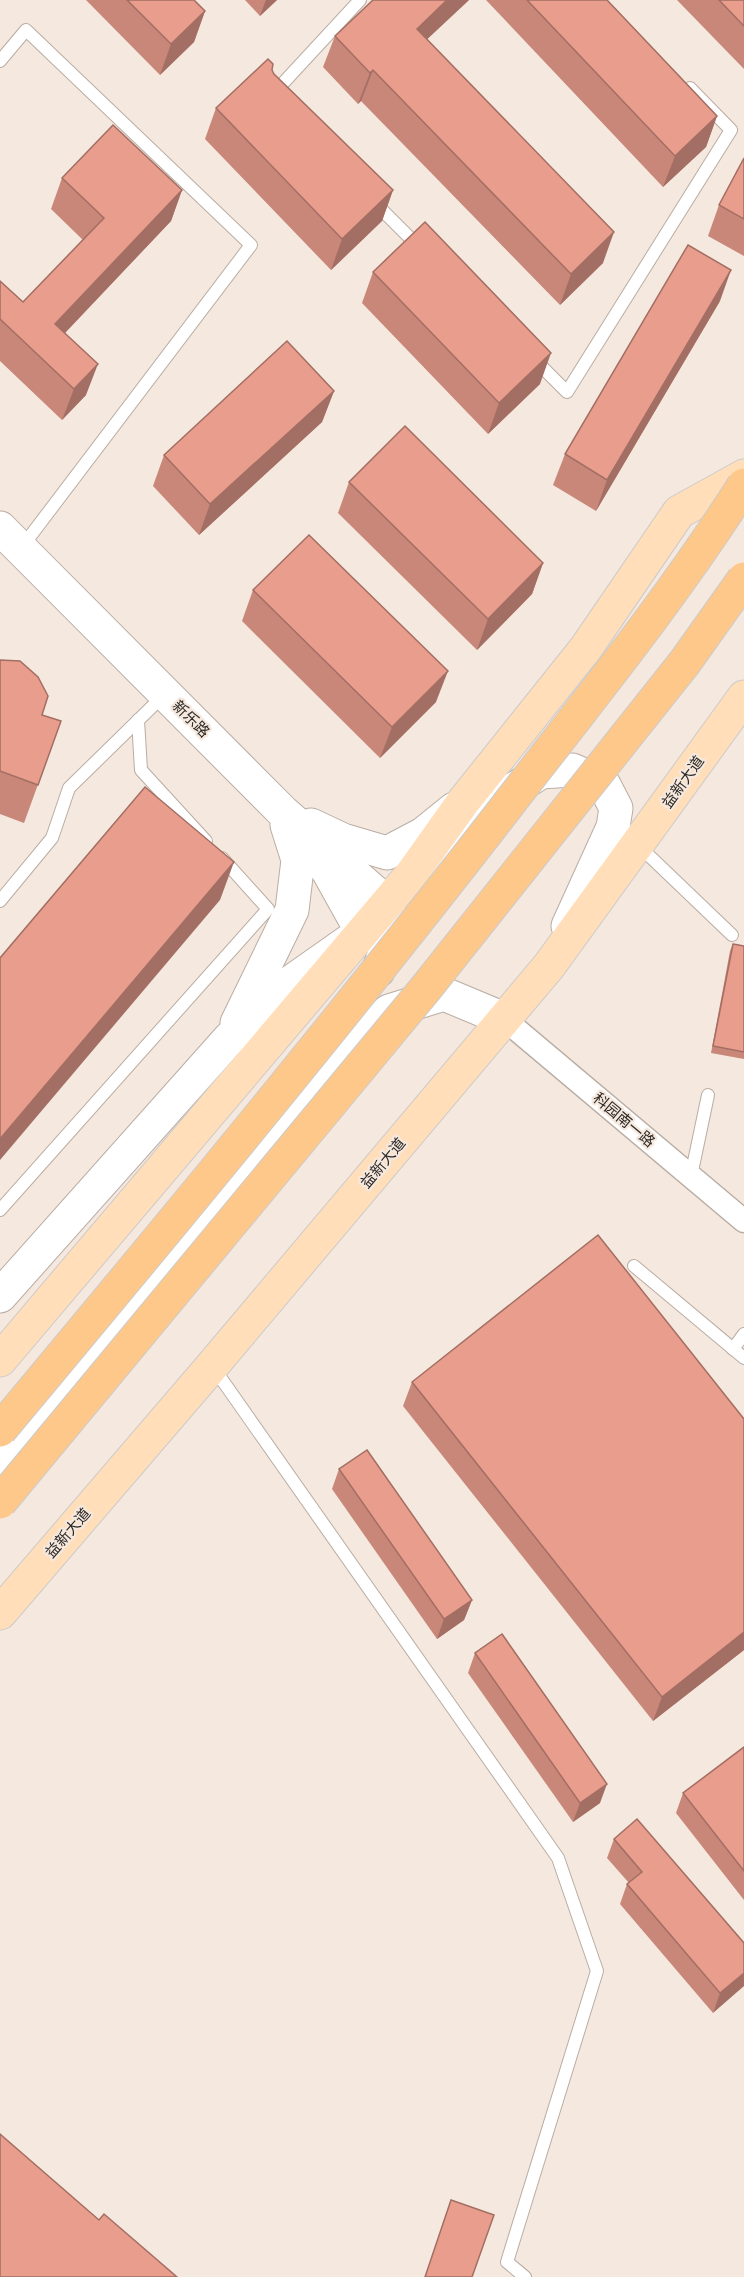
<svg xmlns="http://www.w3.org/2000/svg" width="744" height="2277" font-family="Barlow,'Noto Sans SC',sans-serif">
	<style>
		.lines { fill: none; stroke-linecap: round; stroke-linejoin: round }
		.lane-casing { stroke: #b9ada4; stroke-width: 14 }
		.street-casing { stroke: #b9ada4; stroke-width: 25 }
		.secondary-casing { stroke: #b9ada4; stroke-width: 35 }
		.primary-casing { stroke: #cccbca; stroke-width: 35 }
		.lane { stroke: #fff; stroke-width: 12 }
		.street { stroke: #fff; stroke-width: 22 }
		.secondary { stroke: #fff; stroke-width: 33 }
		.primary { stroke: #ffdeb9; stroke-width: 33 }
		.highway-bridge-casing { stroke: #cccbca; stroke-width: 35; stroke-linecap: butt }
		.highway-bridge { stroke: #ffc88b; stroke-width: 33 }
		.wall { fill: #c88779 }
		.shaded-wall { fill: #a36e63 }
		.building { fill: #e99d8d; stroke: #a36e63; stroke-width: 1.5 }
		.labels { text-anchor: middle; stroke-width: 4.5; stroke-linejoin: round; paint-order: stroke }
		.street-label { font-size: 15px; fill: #2a2622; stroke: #f5e8de }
	</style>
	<rect width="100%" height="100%" fill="#f5e8de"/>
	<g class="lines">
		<defs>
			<g id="lane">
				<polyline points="0,61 26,30 251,245 22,547"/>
				<polyline points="273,94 360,0"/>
				<polyline points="373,201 420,248"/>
				<polyline points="534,359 567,392 731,130 690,88"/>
				<polyline points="138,720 141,770 206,841"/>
				<polyline points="639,846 732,935"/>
				<polyline points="0,901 52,838 69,788 165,694"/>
				<polyline points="691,1176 708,1095"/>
				<polyline points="0,1210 268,909 222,858"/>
				<polyline points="634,1266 744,1358"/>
				<polyline points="733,1349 744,1334"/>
				<polyline points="213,1367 558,1858 597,1971 507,2262 525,2277"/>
			</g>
			<polyline id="street" points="504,1019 744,1221"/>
			<g id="secondary">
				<polyline points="0,528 283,812 388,904 390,941 378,971"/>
				<polyline points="311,825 343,840 387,853 423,834 454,809"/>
				<polyline points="428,862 486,809 508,793 541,772 572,770 603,783 616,808 613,827 568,926"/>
				<polyline points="237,1023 292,910 298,860 287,825"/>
				<polyline points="0,1296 229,1039 291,982 362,932 328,871 315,854"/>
				<polyline points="0,1462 328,1065 389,1011 444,994 504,1019"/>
			</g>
			<g id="primary">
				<polyline points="0,1360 411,875 463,802 586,648 679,512 744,476"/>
				<polyline points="0,1613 212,1366 549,966 744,697"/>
			</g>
		</defs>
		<!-- lane casing -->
		<use href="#lane" class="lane-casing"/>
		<!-- street casing -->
		<use href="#street" class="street-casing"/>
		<!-- secondary casing -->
		<use href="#secondary" class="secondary-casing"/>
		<!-- primary casing -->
		<use href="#primary" class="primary-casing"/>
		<!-- lane -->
		<use href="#lane" class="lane"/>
		<!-- street -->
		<use href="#street" class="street"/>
		<!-- secondary -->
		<use href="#secondary" class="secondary"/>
		<!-- primary -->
		<use href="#primary" class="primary"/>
		<defs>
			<g id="highway-bridge">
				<path d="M0 1430C172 1224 343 1018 507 806 588 701 673 597 744 485"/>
				<polyline points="0,1502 426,988 685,662 744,579"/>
			</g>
		</defs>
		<!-- highway-bridge casing -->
		<use href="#highway-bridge" class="highway-bridge-casing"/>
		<!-- highway-bridge -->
		<use href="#highway-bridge" class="highway-bridge"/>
	</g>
	<!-- wall -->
	<g class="wall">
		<polygon points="86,0 194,0 205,11 194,42 160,75"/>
		<polygon points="245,0 277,0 260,16"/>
		<polygon points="469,0 427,39 603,263 560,305 361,101 358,104 323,67 335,36"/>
		<polygon points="486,0 607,0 717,116 706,147 663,187"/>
		<polygon points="677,0 744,0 744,69"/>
		<polygon points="272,70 274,74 393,190 382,221 331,270 205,139 216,108"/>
		<polygon points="744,158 744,256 708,236 719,205"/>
		<polygon points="62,178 182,190 171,221 65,333 86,395 62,420 0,361 0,281 23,302 83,240 51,209"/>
		<polygon points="373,272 540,384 488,434 362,303"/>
		<polygon points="720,301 596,511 553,485 565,454"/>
		<polygon points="334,391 322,422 199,535 153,486 164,455"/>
		<polygon points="349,482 543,563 532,594 477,650 338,513"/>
		<polygon points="253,590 436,702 380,758 242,621"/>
		<polygon points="0,660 42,715 61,721 24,823 0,814"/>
		<polygon points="733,944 744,946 744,1059 711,1053 730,951"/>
		<polygon points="412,1382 744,1419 744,1650 653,1721 403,1406"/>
		<polygon points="339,1469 472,1600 464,1620 437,1639 332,1489"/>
		<polygon points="475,1653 600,1803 573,1822 468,1673"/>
		<polygon points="744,1747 744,1900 676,1813 683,1793"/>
		<polygon points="614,1839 744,1943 713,2013 620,1904 627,1884 629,1883 607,1858"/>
	</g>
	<!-- shaded-wall -->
	<g class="shaded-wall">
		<polygon points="266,0 277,0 260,16"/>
		<polygon points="447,0 469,0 405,60 417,29"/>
		<polygon points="205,11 194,42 160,75 171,44"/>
		<polygon points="373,70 361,101 358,104 370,73"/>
		<polygon points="717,116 706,147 663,187 675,156"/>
		<polygon points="182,190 171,221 44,355 55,324"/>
		<polygon points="393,190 382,221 331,270 342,239"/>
		<polygon points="614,232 603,263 560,305 571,274"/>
		<polygon points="731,270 720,301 596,511 607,480"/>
		<polygon points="551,353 540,384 488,434 499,403"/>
		<polygon points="98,364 86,395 62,420 74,389"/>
		<polygon points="334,391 322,422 199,535 210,504"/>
		<polygon points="543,563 532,594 477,650 488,619"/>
		<polygon points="448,671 436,702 380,758 392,727"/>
		<polygon points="234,862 220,900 0,1160 0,1139"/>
		<polygon points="472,1600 464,1620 437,1639 444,1619"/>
		<polygon points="744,1632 744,1650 653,1721 662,1697"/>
		<polygon points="607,1784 600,1803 573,1822 580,1803"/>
		<polygon points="744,1973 744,1986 713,2013 720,1993"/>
	</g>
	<!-- building -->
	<g class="building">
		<polygon points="127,0 194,0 205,11 171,44"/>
		<polygon points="373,0 447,0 417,29 614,232 571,274 373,70 370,73 335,36"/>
		<polygon points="527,0 607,0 717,116 675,156"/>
		<polygon points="719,0 744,0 744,26"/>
		<polygon points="268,59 273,64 272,70 274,74 393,190 342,239 216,108"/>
		<polygon points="113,125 182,190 55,324 98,364 74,389 0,319 0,281 23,302 104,218 62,178"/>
		<polygon points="744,158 744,219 719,205"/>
		<polygon points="425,222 551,353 499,403 373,272"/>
		<polygon points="688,245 731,270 607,480 565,454"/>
		<polygon points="287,341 334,391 210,504 164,455"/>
		<polygon points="405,426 543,563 488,619 349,482"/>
		<polygon points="309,535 448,671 392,727 253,590"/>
		<polygon points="0,660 20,661 38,677 48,696 42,715 61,721 38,785 0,771"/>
		<polygon points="145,787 234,862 0,1139 0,958"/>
		<polygon points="733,944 744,946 744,1052 713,1046"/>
		<polygon points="598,1235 744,1419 744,1632 662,1697 412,1382"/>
		<polygon points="367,1450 472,1600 444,1619 339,1469"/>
		<polygon points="502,1634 607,1784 580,1803 475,1653"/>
		<polygon points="744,1747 744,1871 683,1793"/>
		<polygon points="637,1819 744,1943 744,1973 720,1993 627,1884 642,1872 614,1839"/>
		<polygon points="0,2134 99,2220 104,2214 177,2277 0,2277"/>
		<polygon points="451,2200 494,2215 472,2277 425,2277"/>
	</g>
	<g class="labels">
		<!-- street labels -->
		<g class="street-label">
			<text transform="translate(191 719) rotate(45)" y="5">新乐路</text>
			<text transform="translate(683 782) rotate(-54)" y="5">益新大道</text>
			<text transform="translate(624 1120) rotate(40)" y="5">科园南一路</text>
			<text transform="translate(383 1163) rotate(-50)" y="5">益新大道</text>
			<text transform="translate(68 1533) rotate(-49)" y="5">益新大道</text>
		</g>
	</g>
</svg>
